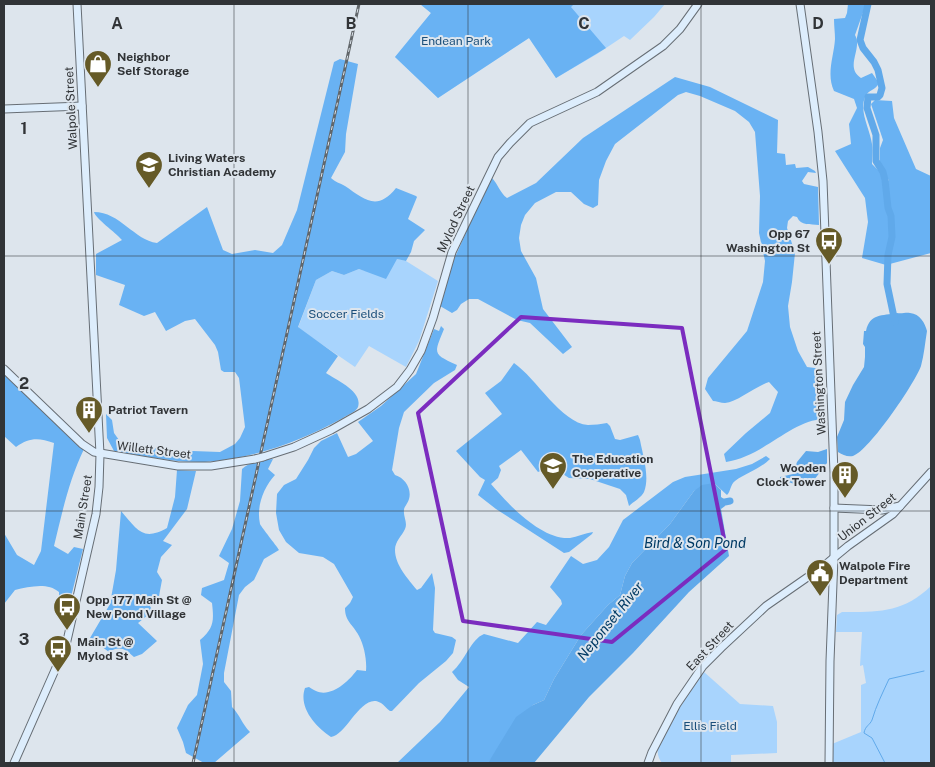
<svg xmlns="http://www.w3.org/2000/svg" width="935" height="767" font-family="'Public Sans',sans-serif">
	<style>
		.green { fill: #a8d4fd }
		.forest { fill: #69b2f3 }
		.water { fill: #60a9ea }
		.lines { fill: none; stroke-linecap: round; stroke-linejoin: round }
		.stream { stroke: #60a9ea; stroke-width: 1 }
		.river { stroke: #60a9ea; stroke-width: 7 }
		.secondary-casing { stroke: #676e75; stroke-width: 9 }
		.secondary { stroke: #ddedfc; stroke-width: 7 }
		.rail-casing { stroke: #61666a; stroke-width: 3 }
		.rail { stroke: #dde5ed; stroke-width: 1; stroke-dasharray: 4; stroke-linecap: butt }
		.secondary-bridge-casing { stroke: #676e75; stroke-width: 9; stroke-linecap: butt }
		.secondary-bridge { stroke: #ddedfc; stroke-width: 7 }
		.marked { fill: none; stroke: #7b2cbf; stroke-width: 4; stroke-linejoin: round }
		.grid { fill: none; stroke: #313437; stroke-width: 1; stroke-opacity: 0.55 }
		.labels { text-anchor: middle; stroke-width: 4; stroke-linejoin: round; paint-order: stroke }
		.park-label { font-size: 12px; fill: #1b4f7a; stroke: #dde5ed }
		.poi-label { font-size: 12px; font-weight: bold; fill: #313437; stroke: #dde5ed; text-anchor: start }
		.street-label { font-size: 12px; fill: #313437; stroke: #dde5ed }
		.water-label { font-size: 14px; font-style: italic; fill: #003a64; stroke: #dde5ed }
		.grid-label { font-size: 16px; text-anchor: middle; font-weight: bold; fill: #313437; stroke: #dde5ed; stroke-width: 4; stroke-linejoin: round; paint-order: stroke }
	</style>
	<rect width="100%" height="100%" fill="#dde5ed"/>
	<!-- green -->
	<g class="green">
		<polygon points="420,4 665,4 654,17 630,40 624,36 597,54 556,78 529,38 438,98 395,57 431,13"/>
		<polygon points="397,259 406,261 438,281 419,341 406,367 369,346 355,367 298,328 316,280 332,271 344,275 359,269 365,271"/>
		<path d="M931 586V763H832V744L861 732V685L866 683 863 665 860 666 862 632H836L837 615 842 612C878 612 903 613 931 586Z"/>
		<path d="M704 672 740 704 773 706 777 722V753L731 755V763H662C659 759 657 754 658 749 660 732 693 687 704 672Z"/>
	</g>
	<!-- forest -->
	<g class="forest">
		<polygon points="420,4 574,4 571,7 606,48 556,78 529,38 438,98 395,57 431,13"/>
		<path d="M848 4H866L855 35C863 49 844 67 861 78L872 73 879 83C876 90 868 90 865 97 859 112 870 129 872 144 873 150 872 158 872 164L889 181 880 163V148L883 140 871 104 875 100 892 101 894 118 916 169 931 176V253L886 265 862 258 868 222 865 198 835 151 851 144 849 124 857 108 854 99 834 91C826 74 834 56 835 39 835 33 834 26 834 19L845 18 847 13Z"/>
		<path d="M340 59 358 64 346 134 345 152 331 178C335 182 340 183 345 186 364 199 377 212 396 188L416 196 417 197 408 219 425 230 414 241 411 252 406 261 397 259 386 279 359 269 344 275 332 271 316 280 298 327 338 356 326 373C336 380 363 391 358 407 356 412 347 415 343 418 301 441 253 459 205 462 175 463 144 456 114 451L107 438 106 414 112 420 114 433 119 440 125 442 165 450 220 452 235 444 240 438 245 427 239 378 235 372H224L221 370 218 352 215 345 195 319 185 321 166 331 155 312 144 316 119 305 125 285 96 275V254L122 240C115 232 96 219 94 212 120 212 134 240 157 243L207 207 223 250 232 254 255 250 273 253 282 245 297 210 334 62Z"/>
		<path d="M675 77 710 87 778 120 777 153 785 154 786 165 795 164 796 168 808 167 815 171 816 173 808 172 802 181 804 184 818 187 819 225C810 224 801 226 797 217L793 216 788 221 787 228 795 253 792 282 788 306 790 327 798 351 807 367 823 369 824 419C791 420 763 457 726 462L724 454 746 433 770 413 778 392 769 382C756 386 737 402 725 403 721 403 716 401 713 401L705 389 708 378 747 331 763 282 765 261 759 233 760 196 755 132 749 122 735 111 700 96 686 92 678 95 615 144 606 161 599 180 598 205 593 208 584 204 571 192H556L535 203 525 215 521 225 519 238 521 251 536 278 543 309 572 347 563 354 530 323 517 320 478 299H469L461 304 457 310 452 313 440 306 452 264 489 181 492 178C498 184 500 193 507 198L536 183 583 138Z"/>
		<path d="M441 326 444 329C434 354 432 354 457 365L455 370 434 383 404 412 399 428 392 470 395 475C405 478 412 489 409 499 408 503 404 507 404 510 403 516 408 523 405 529 402 536 395 541 395 550 395 565 408 579 417 590L421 588 432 573 435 588 433 630 435 633 452 637 456 640 453 653 446 661 419 683 392 711H390C387 709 384 705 381 703 362 691 347 735 331 737 316 727 298 708 305 688L309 687C311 688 313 690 316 691 331 698 349 681 357 670L366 671C367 660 364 645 359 636 353 624 345 622 345 608L350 603 353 597 334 564 323 557 299 553 286 542 279 530 276 513 277 494 284 485 296 479 308 460 314 448 321 441 337 433 348 457 356 454 373 441 358 422 381 406 416 374 434 329 439 331Z"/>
		<path d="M514 363C536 378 561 423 588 425 594 425 601 424 607 423L610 426 615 439 620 440 638 435 640 440C643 456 650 477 644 492 642 497 633 502 629 506L626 495 620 489 590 479 569 478 555 469 547 468 538 472 521 450 499 466 501 470 498 478 491 484C508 504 541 540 570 538 577 537 585 533 593 532L592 534 569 552 564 553 496 509 478 495 485 480 480 477 456 451 502 414 485 393 501 381Z"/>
		<path d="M5 373 84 449C69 480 62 513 54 546L68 554 74 547 83 549 67 613 59 608V592C47 582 29 587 15 590L4 604V533L17 555 34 565 41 551 54 443C39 438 30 437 16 447L4 436Z"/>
		<path d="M766 456 770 459C760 469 746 473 735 481 730 485 731 491 727 495L714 483 694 491 670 524 632 563 625 576 620 595 608 605 581 635 554 679 544 700 533 705 488 763H397L440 722 469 687 458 680 452 672C465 661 471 639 484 634L518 643 537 622 546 625 562 604 561 600 550 587 571 556 583 564 597 560 609 547 623 520 673 482 685 477 736 469 752 464Z"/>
		<path d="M273 459 268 469 275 475C264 487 256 506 260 524 262 528 276 545 279 550L264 559 254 580 245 587 239 595 224 673V682L231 691 232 707C240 715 242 724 250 732L214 763H204L186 753 183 742 177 728 188 705 197 695 203 664 200 640C214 628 214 621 212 603L201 595 202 588 224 580 229 563 219 556 232 529 240 501 242 469C250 462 262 460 273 459Z"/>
		<path d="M177 470 196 471 187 509 163 541 172 545 161 557 157 572 162 580 159 596 149 597 148 603 153 611 138 623 157 641 142 654 134 657C125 649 120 645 109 652L90 638 110 604 116 570 121 511C137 529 142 542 167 528L175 497Z"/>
	</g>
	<!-- water -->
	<g class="water">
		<path d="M897 313C902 314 906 312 910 313 920 314 925 323 927 331 925 343 924 355 921 366 915 383 869 451 853 456 847 457 843 455 838 452L837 437 844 420 845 402 853 385 864 367 865 357V347L863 344 864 331H866C870 313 882 316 897 313Z"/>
		<polygon points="827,449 827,463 814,480 804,485 794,484 786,481 780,484 780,477 793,474 797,462 806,451 818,452"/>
		<polygon points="714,483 721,490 721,497 724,499 725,506 721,509 729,556 689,592 633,653 589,697 534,763 488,763 516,717 533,705 544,700 554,679 581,635 608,605 620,595 625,576 632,563 670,524 694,491 702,485"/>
	</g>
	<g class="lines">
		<!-- stream -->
		<path class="stream" d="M885 763 872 738 864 733C865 726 870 725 872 720 876 706 883 692 889 679L924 671"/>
		<!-- river -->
		<g class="river">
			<polyline points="868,4 860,40 863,48 874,62 878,70 882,88 880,95 878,97 868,97 867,108 876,135 876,161 883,172 885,180 888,208 891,216 892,237 888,255 887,284 895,322"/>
			<polyline points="715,504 730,501"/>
		</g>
		<defs>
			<g id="secondary">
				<polyline points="800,4 818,132 823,181 834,473 834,557 830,661 829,763"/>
				<polyline points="4,109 82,106"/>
				<polyline points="4,369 82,444 94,452 178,466 211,466 255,459"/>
				<polyline points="263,457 294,447 331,430 368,409 397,387 410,370 421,351 433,318 452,252 498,157 510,143 530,123 597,92 663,46 680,29 698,4"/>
				<polyline points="834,508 882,510 900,506"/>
				<polyline points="14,763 66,645 96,514 99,487 100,454 77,4"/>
				<polyline points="648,763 652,752 677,704 703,666 721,648 766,606 825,565 848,546 893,514 931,472"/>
			</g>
		</defs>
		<!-- secondary casing -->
		<use href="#secondary" class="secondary-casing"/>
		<!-- secondary -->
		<use href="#secondary" class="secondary"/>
		<defs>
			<polyline id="rail" points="193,763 359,4"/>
		</defs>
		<!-- rail casing -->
		<use href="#rail" class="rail-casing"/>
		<!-- rail -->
		<use href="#rail" class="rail"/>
		<defs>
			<polyline id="secondary-bridge" points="255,459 263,457"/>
		</defs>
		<!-- secondary-bridge casing -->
		<use href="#secondary-bridge" class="secondary-bridge-casing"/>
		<!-- secondary-bridge -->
		<use href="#secondary-bridge" class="secondary-bridge"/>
	</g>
	<!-- marked area -->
	<path class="marked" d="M521 317 682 328 726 549 612 642 463 621 418 413Z"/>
	<!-- grid -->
	<path class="grid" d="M234 4V763M468 4V763M701 4V763M4 256H931M4 511H931"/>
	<!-- icons -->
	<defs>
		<symbol id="shop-pin" viewBox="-11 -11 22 30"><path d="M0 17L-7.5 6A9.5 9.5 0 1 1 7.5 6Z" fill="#655a27" stroke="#dde5ed"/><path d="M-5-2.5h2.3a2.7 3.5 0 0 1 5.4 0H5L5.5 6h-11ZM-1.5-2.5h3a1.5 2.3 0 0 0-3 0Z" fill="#fff"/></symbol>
		<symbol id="school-pin" viewBox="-11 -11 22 30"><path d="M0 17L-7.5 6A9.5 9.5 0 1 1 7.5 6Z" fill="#655a27" stroke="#dde5ed"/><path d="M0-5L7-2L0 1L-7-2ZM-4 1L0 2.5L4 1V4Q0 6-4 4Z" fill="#fff"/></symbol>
		<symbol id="bus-pin" viewBox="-11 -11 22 30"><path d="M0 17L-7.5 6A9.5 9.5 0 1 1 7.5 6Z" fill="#655a27" stroke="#dde5ed"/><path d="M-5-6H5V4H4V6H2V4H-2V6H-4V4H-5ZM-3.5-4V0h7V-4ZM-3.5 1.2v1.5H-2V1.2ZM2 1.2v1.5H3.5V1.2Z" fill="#fff"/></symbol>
		<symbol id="building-pin" viewBox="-11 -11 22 30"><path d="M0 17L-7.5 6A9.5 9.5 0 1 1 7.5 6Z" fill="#655a27" stroke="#dde5ed"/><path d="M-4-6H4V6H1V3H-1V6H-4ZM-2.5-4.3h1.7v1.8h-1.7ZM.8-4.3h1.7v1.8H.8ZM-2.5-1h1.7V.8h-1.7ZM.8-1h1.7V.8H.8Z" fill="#fff"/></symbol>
		<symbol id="civic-pin" viewBox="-11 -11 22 30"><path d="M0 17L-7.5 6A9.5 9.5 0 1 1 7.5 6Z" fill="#655a27" stroke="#dde5ed"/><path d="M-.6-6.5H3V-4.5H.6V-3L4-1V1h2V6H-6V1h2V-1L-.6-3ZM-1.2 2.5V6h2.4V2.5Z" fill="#fff"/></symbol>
	</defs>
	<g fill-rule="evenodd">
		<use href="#shop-pin" x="82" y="48" width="32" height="43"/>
		<use href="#school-pin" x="133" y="149" width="32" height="43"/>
		<use href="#bus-pin" x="813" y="225" width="32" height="43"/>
		<use href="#building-pin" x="73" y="394" width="32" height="43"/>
		<use href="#school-pin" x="537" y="450" width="32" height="43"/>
		<use href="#building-pin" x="829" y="459" width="32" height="43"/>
		<use href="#civic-pin" x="804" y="557" width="32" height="43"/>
		<use href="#bus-pin" x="51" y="591" width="32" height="43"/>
		<use href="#bus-pin" x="42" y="633" width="32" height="43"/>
	</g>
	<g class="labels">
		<!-- park labels -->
		<g class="park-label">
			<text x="456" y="45">Endean Park</text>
			<text x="346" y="318">Soccer Fields</text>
			<text x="710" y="730">Ellis Field</text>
		</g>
		<!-- poi labels -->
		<g class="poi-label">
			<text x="117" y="61">Neighbor<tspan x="117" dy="14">Self Storage</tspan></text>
			<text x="168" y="162">Living Waters<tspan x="168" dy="14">Christian Academy</tspan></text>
			<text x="810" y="238" text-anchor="end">Opp 67<tspan x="810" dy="14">Washington St</tspan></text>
			<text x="108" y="414">Patriot Tavern</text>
			<text x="572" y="463">The Education<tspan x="572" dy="14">Cooperative</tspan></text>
			<text x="826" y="472" text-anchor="end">Wooden<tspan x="826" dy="14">Clock Tower</tspan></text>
			<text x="839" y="570">Walpole Fire<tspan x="839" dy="14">Department</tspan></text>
			<text x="86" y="604">Opp 177 Main St @<tspan x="86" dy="14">New Pond Village</tspan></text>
			<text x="77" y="646">Main St @<tspan x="77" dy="14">Mylod St</tspan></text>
		</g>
		<!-- street labels -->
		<g class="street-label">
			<text transform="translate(71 108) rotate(-93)" y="4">Walpole Street</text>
			<text transform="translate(456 219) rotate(-65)" y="4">Mylod Street</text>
			<text transform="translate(819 383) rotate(-93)" y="4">Washington Street</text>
			<text transform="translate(154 450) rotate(7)" y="4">Willett Street</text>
			<text transform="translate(83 507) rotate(-81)" y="4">Main Street</text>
			<text transform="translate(867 517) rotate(-38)" y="4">Union Street</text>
			<text transform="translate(710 646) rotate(-47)" y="4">East Street</text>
		</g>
		<!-- water labels -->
		<g class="water-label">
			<text x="695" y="548">Bird &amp; Son Pond</text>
			<text transform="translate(610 621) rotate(-51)" y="5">Neponset River</text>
		</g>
	</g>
	<g class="grid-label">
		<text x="117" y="29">A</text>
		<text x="351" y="29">B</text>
		<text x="584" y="29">C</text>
		<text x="818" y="29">D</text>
		<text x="24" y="134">1</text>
		<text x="24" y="389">2</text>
		<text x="24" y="645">3</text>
	</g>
	<!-- border -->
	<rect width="935" height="767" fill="none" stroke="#313437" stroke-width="10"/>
</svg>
